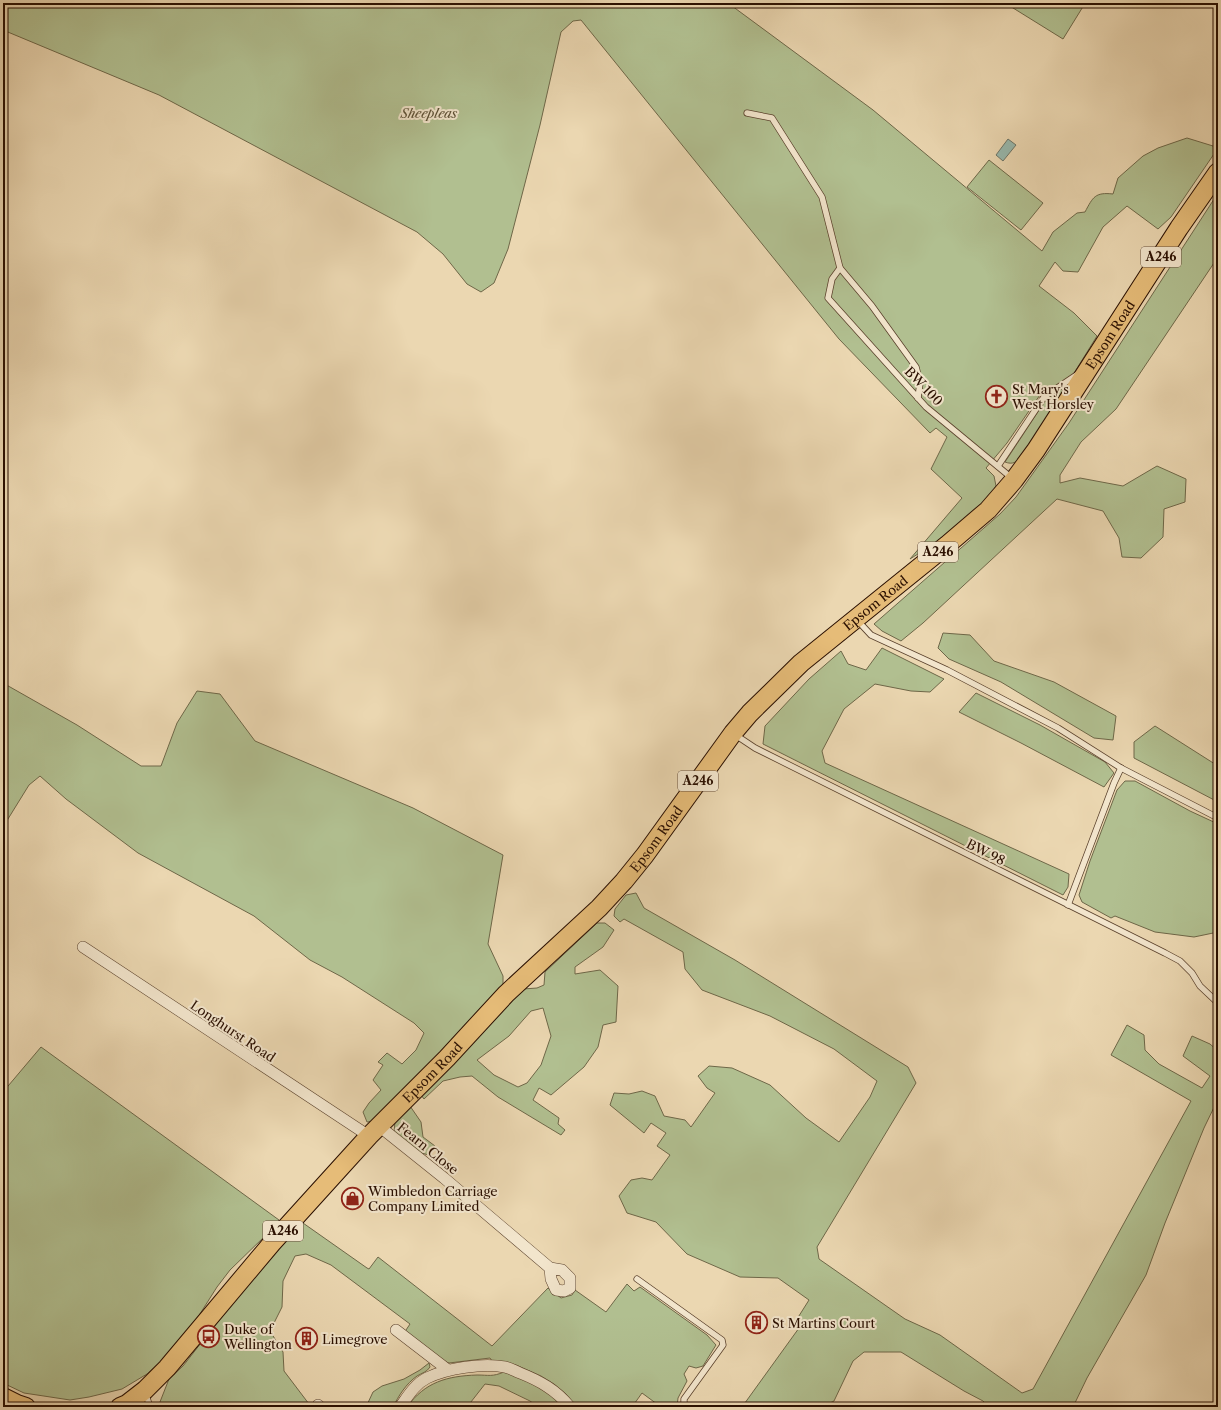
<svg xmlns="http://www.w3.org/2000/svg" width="1221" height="1410" font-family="'Libre Caslon Text',serif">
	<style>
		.green { fill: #b1bf90; stroke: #6e6748; fill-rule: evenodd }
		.water { fill: #98b9ae; stroke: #6c7568 }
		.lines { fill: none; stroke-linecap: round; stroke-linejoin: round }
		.service-casing { stroke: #5a412c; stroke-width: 7 }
		.minor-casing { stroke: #5a412c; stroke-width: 12 }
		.primary-casing { stroke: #2a0f00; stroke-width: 20 }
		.service { stroke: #f2e5cc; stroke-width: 5.5 }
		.minor { stroke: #f2e5cc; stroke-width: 11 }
		.primary { stroke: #e6bc78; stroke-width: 18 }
		.labels { text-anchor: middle; stroke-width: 4; stroke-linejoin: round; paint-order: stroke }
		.shield { fill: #f2e5cc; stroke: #664f3d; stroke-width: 1 }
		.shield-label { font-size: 12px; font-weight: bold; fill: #2a0f00 }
		.park-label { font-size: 13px; font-style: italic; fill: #594d32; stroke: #f2e5cc }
		.street-label { font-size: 13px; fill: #2a0f00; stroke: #f2e5cc }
		.poi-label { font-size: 13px; fill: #2a0f00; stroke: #f2e5cc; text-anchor: start }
	</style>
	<rect width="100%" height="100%" fill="#ebd7b1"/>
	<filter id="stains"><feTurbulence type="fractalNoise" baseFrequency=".005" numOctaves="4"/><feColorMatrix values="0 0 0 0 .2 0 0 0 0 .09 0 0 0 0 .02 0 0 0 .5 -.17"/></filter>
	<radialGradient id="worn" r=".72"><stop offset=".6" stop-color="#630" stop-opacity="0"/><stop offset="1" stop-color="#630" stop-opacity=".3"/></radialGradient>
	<!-- green -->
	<g class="green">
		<path d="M3 3H728L873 110 1042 251 1053 232 1077 213 1085 212C1093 197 1095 192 1113 194L1118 178 1143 156 1158 148 1187 138 1213 146 1216 151 1171 217 1158 229 1127 206 1103 227 1078 272 1063 271 1055 262 1039 286 1074 313 1097 336 1022 457C1016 462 1013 465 1005 462L1049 395 1042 392 1007 443 986 468 994 476 996 486 992 493 968 517 943 538 910 559 962 498 931 469 947 437 936 428 930 433 839 339 581 20 573 21 561 32 540 125 508 249 494 283 481 292 467 284 443 254 417 232 159 95 3 30Z"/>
		<polygon points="1005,3 1081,3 1084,5 1063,39"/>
		<polygon points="989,160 1043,203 1021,230 967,187"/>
		<polygon points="1218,193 1218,257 1116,409 1081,442 1060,475 1060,483 1080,478 1123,486 1157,466 1186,479 1185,502 1164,509 1163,537 1141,558 1122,557 1119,538 1103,511 1057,499 923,623 901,641 882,631 874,624 1000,514 1016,497 1069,423"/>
		<polygon points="943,633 970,635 994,661 1054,682 1116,716 1113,740 1094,738 1001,682 949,659 938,648"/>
		<polygon points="882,648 944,679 930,692 911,691 875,684 844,709 822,751 825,763 1069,874 1068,887 1063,895 763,744 765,726 809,679 841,651 848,664 866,670"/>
		<polygon points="3,683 77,725 141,766 161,766 177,723 197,691 220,694 255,741 413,808 503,855 488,944 503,976 503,986 375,1121 367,1122 363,1112 369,1103 381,1090 373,1080 383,1065 378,1062 387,1053 402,1064 416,1050 424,1033 414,1023 342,977 310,960 254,916 138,853 66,799 40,776 29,785 3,827"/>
		<polygon points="976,693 1040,725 1105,762 1114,773 1104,787 1021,743 959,712"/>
		<polygon points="1155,726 1218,766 1218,802 1134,758 1134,742"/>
		<polygon points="1125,781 1135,781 1190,811 1218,824 1218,932 1194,937 1155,932 1115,916 1111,918 1082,902 1079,895 1090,861 1117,790"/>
		<polygon points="636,893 644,908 735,960 908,1067 916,1083 817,1247 819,1259 905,1319 940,1335 1022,1393 1033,1389 1191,1101 1111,1055 1127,1025 1144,1035 1145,1050 1159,1064 1202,1088 1210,1076 1183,1056 1192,1036 1210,1044 1218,1051 1218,1099 1204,1128 1165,1223 1146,1275 1087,1378 1073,1407 989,1407 983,1401 964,1391 901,1352 864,1352 853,1361 834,1401 822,1407 742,1407 799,1328 797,1319 809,1300 778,1278 740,1277 687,1254 656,1222 627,1213 619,1196 631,1180 642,1178 652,1180 670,1155 657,1146 666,1133 651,1123 644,1133 610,1105 614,1093 629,1094 642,1091 655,1096 664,1116 685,1120 691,1127 715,1093 707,1088 698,1076 709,1066 732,1068 770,1085 806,1118 839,1142 870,1097 877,1081 834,1049 770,1016 702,990 685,969 683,952 624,919 620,922 614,916 615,909 626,895"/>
		<path d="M597 923H605L614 930 603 947 575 967V974L600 970 618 986 616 1022 603 1025 598 1047 584 1067 551 1095 539 1088 533 1100 559 1118 558 1124 565 1130 561 1135 498 1097 472 1076 460 1077 443 1081 424 1099 421 1095 523 989 537 988 544 985 545 972ZM543 1008 551 1036 541 1065 527 1083 518 1087 494 1075 477 1060 509 1036 531 1011Z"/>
		<polygon points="41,1047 279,1220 265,1236 230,1270 217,1287 191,1328 168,1355 147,1374 122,1389 89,1397 70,1400 24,1393 3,1383 3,1092"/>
		<polygon points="410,1106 421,1122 423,1137 435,1146 429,1155 417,1152 394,1133 395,1121"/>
		<polygon points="303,1223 367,1268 369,1269 378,1257 492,1346 548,1288 561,1298 572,1295 575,1290 606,1312 627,1284 634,1291 640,1287 707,1335 716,1345 703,1366 696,1368 689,1366 684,1374 687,1381 678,1398 677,1407 661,1407 642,1393 632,1407 575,1407 566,1394 554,1384 541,1376 516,1365 492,1361 490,1358 449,1363 440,1360 404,1333 410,1324 331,1265 306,1254 295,1256 283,1281 282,1307 270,1331 283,1352 284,1371 309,1404 319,1407 158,1407 169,1379 183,1366 259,1269 294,1230"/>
		<path d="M429 1363 430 1367C427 1372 422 1373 417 1376 406 1384 399 1395 393 1407H366L373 1392 382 1386 404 1379 420 1370Z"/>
		<path d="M504 1372C530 1381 545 1388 565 1407H538L530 1401 499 1386 485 1384 467 1407H407C425 1382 447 1376 477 1375 489 1375 492 1377 504 1372Z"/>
	</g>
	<!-- water -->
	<polygon class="water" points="1008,139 1016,145 1003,161 996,155"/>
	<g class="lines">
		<defs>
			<g id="service">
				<polyline points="747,113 772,118 822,197 840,268 832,279 828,298 926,407 1013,479"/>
				<polyline points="840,268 872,306 916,367 920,383 918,398"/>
				<polyline points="998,466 1044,397 1078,374"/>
				<polyline points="858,621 871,635 947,670 1058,728 1121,768 1218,818"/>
				<polyline points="734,734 755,748 1165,953 1180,961 1192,973 1200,986 1218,1003"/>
				<polyline points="1068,905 1114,783 1121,768"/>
				<polyline points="1218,1130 1218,1129"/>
				<polyline points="637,1279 722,1340 723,1345 684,1399 684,1407"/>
				<polyline points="145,1392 150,1407"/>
			</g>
			<g id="minor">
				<polyline points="83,947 369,1136"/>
				<polyline points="379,1126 444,1178 550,1268 562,1270 570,1278 570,1288 564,1291 556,1290 551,1279 550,1268"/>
				<polyline points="396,1330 448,1370"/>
				<polyline points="318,1405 320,1407"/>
				<path d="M400 1407C408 1396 415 1384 427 1378 447 1368 483 1363 505 1367 510 1368 515 1371 520 1373 540 1381 556 1390 570 1407"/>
			</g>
			<g id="primary">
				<polyline points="3,1397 17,1404 26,1407"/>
				<path id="s1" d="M120 1407 127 1404 145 1390 167 1368 272 1243 369 1136 447 1058 506 994 599 908 624 881 645 855 733 733 750 713 801 663 947 545 988 510 1014 480 1036 450 1179 228 1218 172"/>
			</g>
		</defs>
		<!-- service casing -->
		<use href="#service" class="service-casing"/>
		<!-- minor casing -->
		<use href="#minor" class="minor-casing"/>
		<!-- primary casing -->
		<use href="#primary" class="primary-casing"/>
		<!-- service -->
		<use href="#service" class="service"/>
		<!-- minor -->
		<use href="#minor" class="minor"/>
		<!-- primary -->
		<use href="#primary" class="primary"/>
	</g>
	<!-- icons -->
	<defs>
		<symbol id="church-ring" viewBox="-11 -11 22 22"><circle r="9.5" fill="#f2e5cc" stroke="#8f2418" stroke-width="1.5"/><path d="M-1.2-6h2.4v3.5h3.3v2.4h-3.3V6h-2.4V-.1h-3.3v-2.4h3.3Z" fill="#8f2418"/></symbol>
		<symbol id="shop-ring" viewBox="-11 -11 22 22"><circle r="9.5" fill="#f2e5cc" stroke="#8f2418" stroke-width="1.5"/><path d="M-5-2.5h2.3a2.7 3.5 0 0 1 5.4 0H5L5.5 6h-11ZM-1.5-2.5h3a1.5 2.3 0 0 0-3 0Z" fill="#8f2418"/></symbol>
		<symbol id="building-ring" viewBox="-11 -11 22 22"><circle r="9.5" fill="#f2e5cc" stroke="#8f2418" stroke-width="1.5"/><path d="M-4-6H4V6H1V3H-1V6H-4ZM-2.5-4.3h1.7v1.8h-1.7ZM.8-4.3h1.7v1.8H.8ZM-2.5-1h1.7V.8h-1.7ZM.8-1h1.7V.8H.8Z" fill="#8f2418"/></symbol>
		<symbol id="bus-ring" viewBox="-11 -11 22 22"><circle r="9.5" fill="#f2e5cc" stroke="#8f2418" stroke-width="1.5"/><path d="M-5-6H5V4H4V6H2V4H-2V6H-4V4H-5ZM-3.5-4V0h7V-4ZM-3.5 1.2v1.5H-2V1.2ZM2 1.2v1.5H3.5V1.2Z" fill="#8f2418"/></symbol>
	</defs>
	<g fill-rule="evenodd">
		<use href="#church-ring" x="984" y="384" width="25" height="25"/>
		<use href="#shop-ring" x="340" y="1186" width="25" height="25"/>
		<use href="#building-ring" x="744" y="1310" width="25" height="25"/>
		<use href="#bus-ring" x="196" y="1324" width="25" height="25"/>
		<use href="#building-ring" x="294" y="1326" width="25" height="25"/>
	</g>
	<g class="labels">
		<!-- shield labels -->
		<g class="shield">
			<rect x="1141" y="247" width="40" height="20" rx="3"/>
			<rect x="918" y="542" width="40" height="20" rx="3"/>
			<rect x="678" y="771" width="40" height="20" rx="3"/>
			<rect x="263" y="1221" width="40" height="20" rx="3"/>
		</g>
		<g class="shield-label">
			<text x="1161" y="261">A246</text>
			<text x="938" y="556">A246</text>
			<text x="698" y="785">A246</text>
			<text x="283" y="1235">A246</text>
		</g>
		<!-- park labels -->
		<g class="park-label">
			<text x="429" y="118">Sheepleas</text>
		</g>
		<!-- street labels -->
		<g class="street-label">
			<text dy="5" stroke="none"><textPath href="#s1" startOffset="1467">Epsom Road</textPath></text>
			<text transform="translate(924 386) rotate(46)" y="5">BW 100</text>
			<text dy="5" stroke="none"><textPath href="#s1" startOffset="1107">Epsom Road</textPath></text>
			<text dy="5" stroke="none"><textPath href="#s1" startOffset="783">Epsom Road</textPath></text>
			<text transform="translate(986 852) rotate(27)" y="5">BW 98</text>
			<text transform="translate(233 1031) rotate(34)" y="5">Longhurst Road</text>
			<text dy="5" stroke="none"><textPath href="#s1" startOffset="459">Epsom Road</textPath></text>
			<text transform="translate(428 1148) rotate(39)" y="5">Fearn Close</text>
		</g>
		<!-- poi labels -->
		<g class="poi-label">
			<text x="1012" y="394">St Mary's<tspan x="1012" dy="15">West Horsley</tspan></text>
			<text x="368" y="1196">Wimbledon Carriage<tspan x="368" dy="15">Company Limited</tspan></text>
			<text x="772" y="1328">St Martins Court</text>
			<text x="224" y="1334">Duke of<tspan x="224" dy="15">Wellington</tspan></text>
			<text x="322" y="1344">Limegrove</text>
		</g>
	</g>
	<!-- margin -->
	<rect width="1221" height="1410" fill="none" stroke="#ebd7b1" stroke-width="16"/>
	<rect x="4" y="4" width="1213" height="1402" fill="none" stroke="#2a0f00" stroke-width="2"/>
	<rect x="8" y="8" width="1205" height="1394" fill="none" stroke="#2a0f00"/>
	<rect width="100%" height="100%" filter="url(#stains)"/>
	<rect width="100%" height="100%" fill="url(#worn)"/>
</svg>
